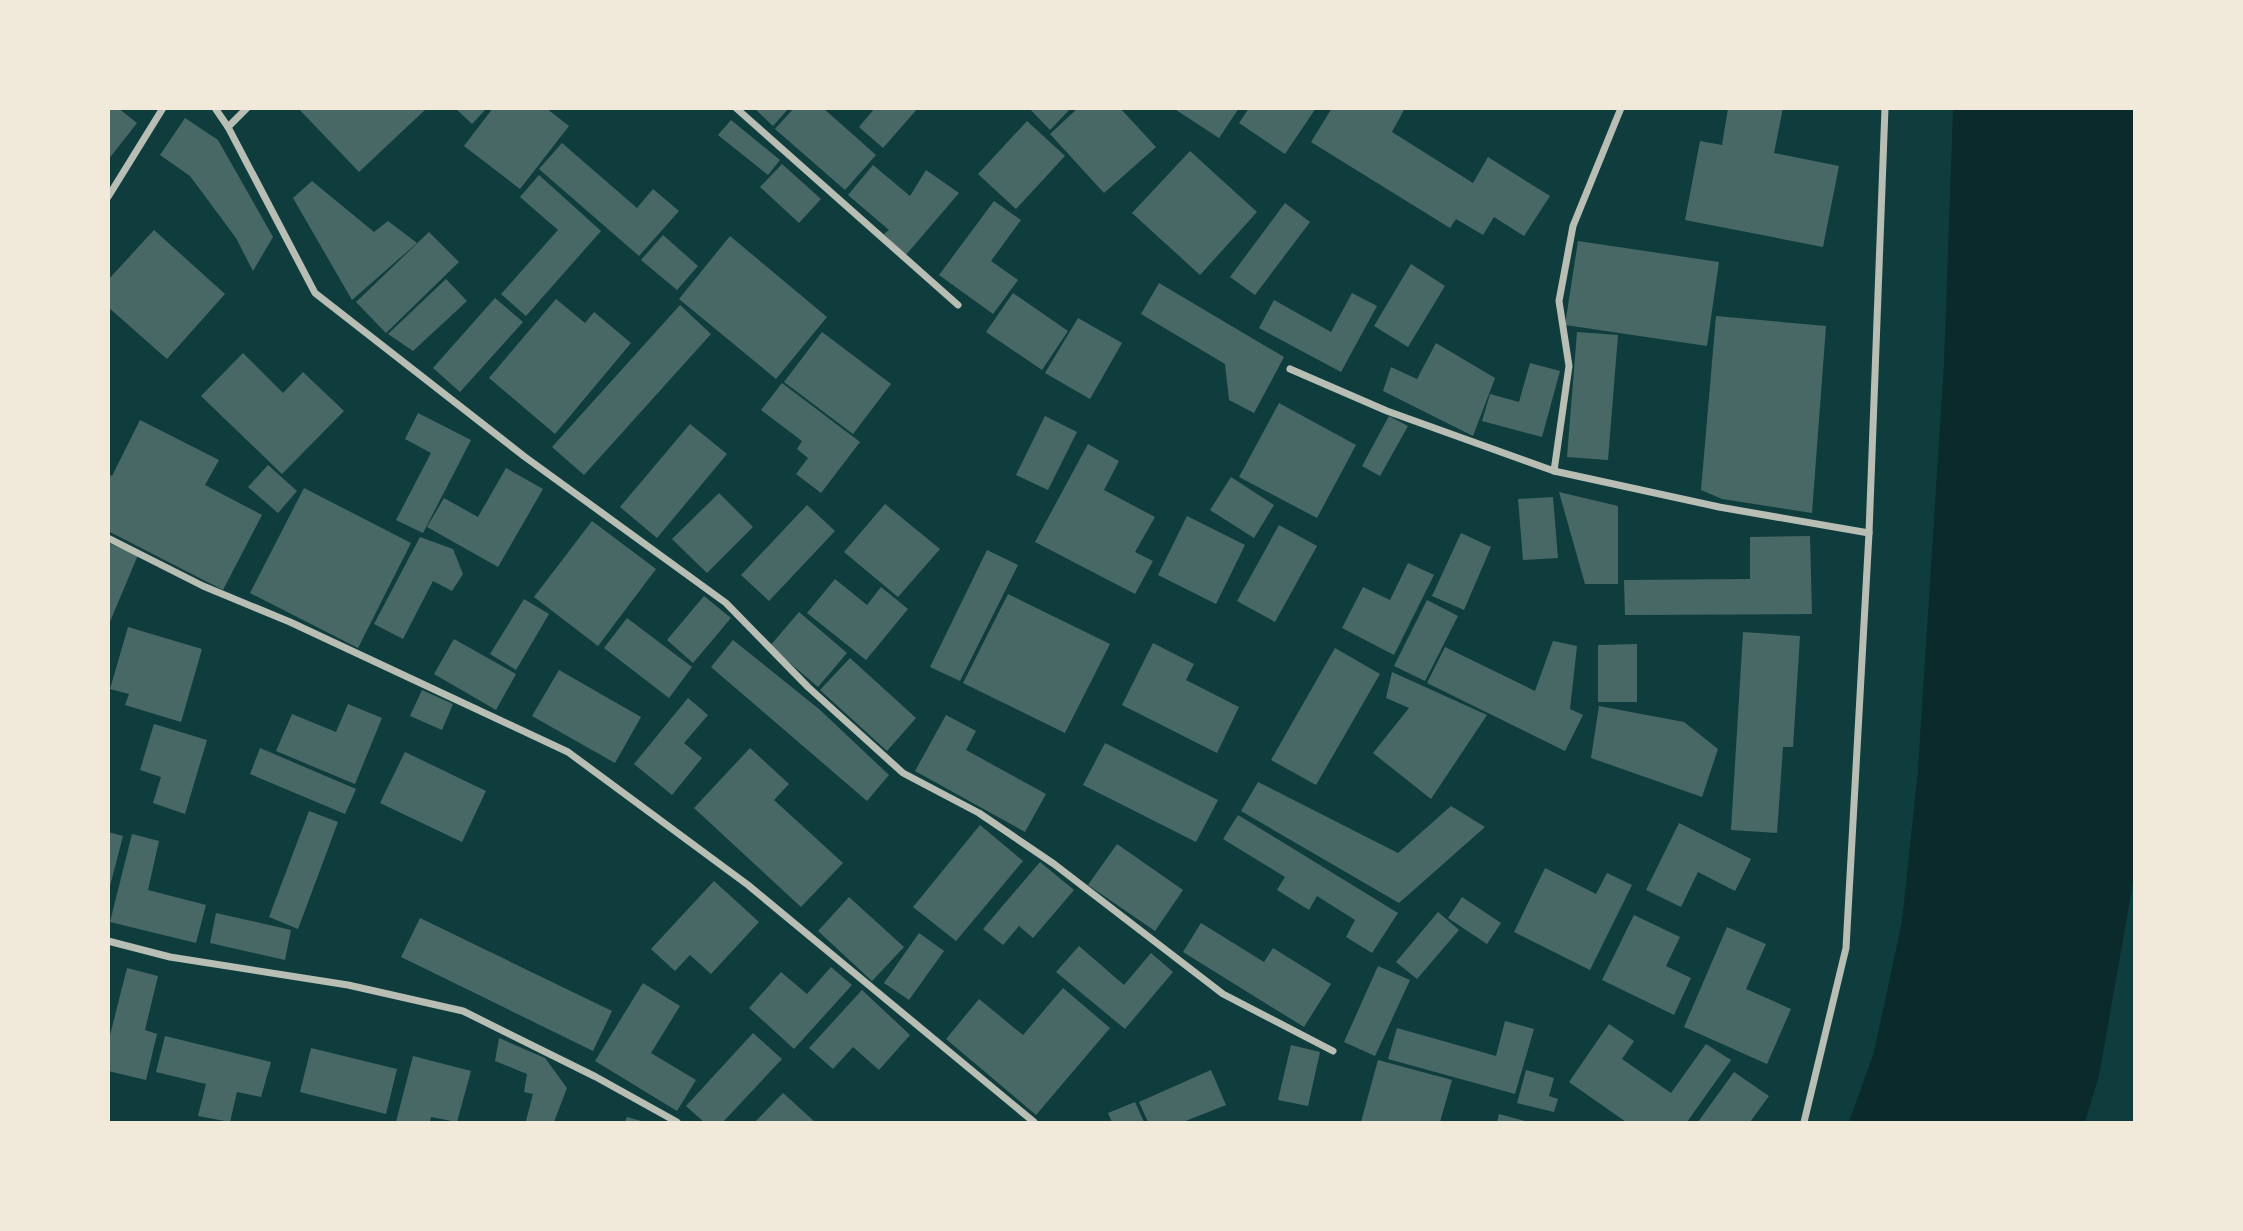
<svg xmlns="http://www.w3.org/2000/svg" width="2243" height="1231" font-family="'DejaVu Sans',sans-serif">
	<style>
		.water { fill: #0a2a2b }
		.building { fill: #486865 }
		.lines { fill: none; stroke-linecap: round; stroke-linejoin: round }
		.minor { stroke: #b8beb3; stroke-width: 7 }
	</style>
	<rect width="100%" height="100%" fill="#0f3d3e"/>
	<!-- water -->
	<polygon class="water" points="1953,109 2134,109 2134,877 2099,1076 2085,1122 1849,1122 1874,1052 1902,921 1918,769 1944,363"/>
	<!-- building -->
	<g class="building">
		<polygon points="108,108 118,108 137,123 108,160"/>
		<polygon points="298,108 427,108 359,172"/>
		<polygon points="455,108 487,108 472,124"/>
		<polygon points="493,108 546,108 569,126 520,189 464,146"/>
		<polygon points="754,108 789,108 773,126"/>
		<polygon points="794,108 823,108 876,155 845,190 775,129"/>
		<polygon points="875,108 918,108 883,148 859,127"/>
		<polygon points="1029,108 1071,108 1050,130"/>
		<polygon points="1078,108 1120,108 1156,147 1104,193 1050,134"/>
		<polygon points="1173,108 1239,108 1219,138"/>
		<polygon points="1249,108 1316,108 1285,154 1239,123"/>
		<polygon points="1332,108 1405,108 1392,132 1473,183 1488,157 1550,196 1524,236 1494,217 1483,235 1456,219 1450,228 1311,142"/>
		<polygon points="1728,108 1783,108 1774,153 1839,166 1823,247 1685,220 1700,141 1722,145"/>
		<polygon points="185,118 218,140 273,237 253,271 236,238 190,176 160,155"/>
		<polygon points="731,120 780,160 768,175 718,135"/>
		<polygon points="1027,121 1065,156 1016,209 978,174"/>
		<polygon points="562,143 637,208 653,189 679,211 639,256 539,169"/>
		<polygon points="1190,151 1257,212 1200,275 1132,213"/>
		<polygon points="782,164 821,199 799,223 760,187"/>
		<polygon points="873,165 910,196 926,170 959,193 905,256 884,234 889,230 848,195"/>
		<polygon points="539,175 601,231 526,316 501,294 558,230 520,197"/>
		<polygon points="312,181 374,232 388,221 417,243 352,300 293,198"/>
		<polygon points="994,201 1021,220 991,261 1018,280 993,314 939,275"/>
		<polygon points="1285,203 1310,222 1255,295 1230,277"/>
		<polygon points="154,230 225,294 167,359 108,307 108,280"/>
		<polygon points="429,232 459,262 386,333 356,302"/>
		<polygon points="663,235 698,266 677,290 641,260"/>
		<polygon points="730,236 827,317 776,379 679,299"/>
		<polygon points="1578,241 1719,262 1707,346 1565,325"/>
		<polygon points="1411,264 1445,286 1408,347 1374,326"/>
		<polygon points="446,279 467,301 413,351 388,334"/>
		<polygon points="1159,283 1284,357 1254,413 1229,400 1225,364 1141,314"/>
		<polygon points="1013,293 1068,331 1042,370 986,332"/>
		<polygon points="1352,293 1377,306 1341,372 1259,328 1274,300 1331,332"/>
		<polygon points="495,298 523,322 460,392 433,368"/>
		<polygon points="556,299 585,323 594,312 631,343 555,434 489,378"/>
		<polygon points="680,305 711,334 584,475 552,447"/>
		<polygon points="1716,316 1826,326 1812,513 1722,499 1701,490"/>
		<polygon points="1078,318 1122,343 1090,399 1045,373"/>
		<polygon points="822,332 891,384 853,434 784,382"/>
		<polygon points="1577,332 1618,335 1608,460 1567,457"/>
		<polygon points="1436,343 1495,378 1473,436 1383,391 1391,367 1417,379"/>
		<polygon points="243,353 283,393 303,372 344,411 282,474 201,396"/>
		<polygon points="1530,363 1560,371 1542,437 1482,421 1490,394 1519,402"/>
		<polygon points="782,383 860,442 821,493 796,474 808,458 797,449 802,441 761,410"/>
		<polygon points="1279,403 1356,445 1317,518 1239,477"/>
		<polygon points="418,413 471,440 423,533 396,520 431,453 405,439"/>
		<polygon points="1045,416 1077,432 1048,490 1016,475"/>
		<polygon points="1389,416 1408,426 1380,476 1362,466"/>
		<polygon points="140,420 219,460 205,485 262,515 223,590 108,531 108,474 112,476"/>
		<polygon points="690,424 727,454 657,538 620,507"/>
		<polygon points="1088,444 1119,461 1104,490 1155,517 1135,552 1153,561 1135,594 1035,542"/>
		<polygon points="268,465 297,491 278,513 248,487"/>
		<polygon points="506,468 543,489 498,567 427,527 444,498 478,517"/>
		<polygon points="1231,477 1274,505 1254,538 1210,510"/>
		<polygon points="304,488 411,543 358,648 250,593"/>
		<polygon points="1559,492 1618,506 1618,584 1585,584"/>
		<polygon points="719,493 753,527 707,573 672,539"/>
		<polygon points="1553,497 1558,558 1523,560 1518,499"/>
		<polygon points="885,504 940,549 898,597 844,552"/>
		<polygon points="807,505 835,531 769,601 741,575"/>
		<polygon points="1187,516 1245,545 1216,604 1158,575"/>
		<polygon points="592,521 656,569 598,646 534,597"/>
		<polygon points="1279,525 1317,546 1275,622 1237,601"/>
		<polygon points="1461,533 1491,547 1464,610 1432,596"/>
		<polygon points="1810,536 1812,614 1625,615 1624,580 1750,579 1750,537"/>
		<polygon points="420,537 453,549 463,574 452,591 433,581 403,639 374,624"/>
		<polygon points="108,543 138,555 109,624 108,624"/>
		<polygon points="987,550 1018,565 960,681 930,667"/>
		<polygon points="1408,563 1434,575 1394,655 1342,628 1363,587 1390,600"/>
		<polygon points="835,579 867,605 881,587 908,609 866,660 807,613"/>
		<polygon points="1008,594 1110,644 1065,733 963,683"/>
		<polygon points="704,596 731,618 693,663 667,640"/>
		<polygon points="524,599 549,614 516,670 490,654"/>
		<polygon points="1427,600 1458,616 1425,681 1394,666"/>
		<polygon points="799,612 847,653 818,687 770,646"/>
		<polygon points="627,618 692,667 669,698 604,648"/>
		<polygon points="128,627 202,649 181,722 125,705 129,694 110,689"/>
		<polygon points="1743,632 1800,636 1793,747 1783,747 1777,833 1731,830"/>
		<polygon points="454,639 516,674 496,710 434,674"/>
		<polygon points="733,640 819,709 889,775 867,801 711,667"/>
		<polygon points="1553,641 1577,646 1570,709 1583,715 1565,751 1427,683 1445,647 1535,691"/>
		<polygon points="1153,643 1194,664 1186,680 1239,707 1217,753 1122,705"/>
		<polygon points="1637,644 1637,702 1598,702 1598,645"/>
		<polygon points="1335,648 1380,674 1316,785 1271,760"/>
		<polygon points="850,658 916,718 887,751 820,690"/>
		<polygon points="559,670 641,717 615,763 532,716"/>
		<polygon points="1392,672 1487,715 1431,799 1373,753 1409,708 1386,698"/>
		<polygon points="422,690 453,704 442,730 410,716"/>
		<polygon points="688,698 708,715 684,743 702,758 672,795 634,764"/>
		<polygon points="348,704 382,718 355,784 276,751 292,714 336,732"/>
		<polygon points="1599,706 1684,722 1718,749 1702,797 1591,758"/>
		<polygon points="946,715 976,731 966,750 1046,794 1025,832 915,771"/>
		<polygon points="154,724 207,740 185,814 153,803 161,777 140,770"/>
		<polygon points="1105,743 1218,800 1196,842 1083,785"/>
		<polygon points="260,748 356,789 345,814 250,774"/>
		<polygon points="750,748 789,784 774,800 843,863 801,907 694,808"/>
		<polygon points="405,752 486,791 462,842 380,803"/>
		<polygon points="1258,782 1398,853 1451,806 1485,827 1399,903 1241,811"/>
		<polygon points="309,811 338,822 298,929 269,917"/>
		<polygon points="1238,815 1398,913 1372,953 1346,937 1355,920 1317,896 1309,910 1277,890 1285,877 1223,839"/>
		<polygon points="1679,823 1751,859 1735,891 1698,872 1681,907 1646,890"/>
		<polygon points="980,825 1023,861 956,941 913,907"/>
		<polygon points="108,832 123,836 109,890 108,890"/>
		<polygon points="132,834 159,841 148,890 206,905 196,943 110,922"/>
		<polygon points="1117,844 1183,890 1155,931 1088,885"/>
		<polygon points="1040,862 1074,890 1033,938 1019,926 1003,945 983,929"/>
		<polygon points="1545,868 1596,894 1607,873 1632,885 1590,970 1514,932"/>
		<polygon points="714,881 759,922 711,974 690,955 675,971 651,949"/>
		<polygon points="849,897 904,947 872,981 818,931"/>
		<polygon points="1462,897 1501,923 1487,944 1448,918"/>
		<polygon points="1438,912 1459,930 1417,979 1396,962"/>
		<polygon points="216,913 291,930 285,960 210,943"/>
		<polygon points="1634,915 1680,937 1666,966 1691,978 1674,1015 1602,980"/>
		<polygon points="420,918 612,1011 593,1051 401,957"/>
		<polygon points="1201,923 1264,962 1273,948 1331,984 1304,1027 1183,952"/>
		<polygon points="1727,927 1766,944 1746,989 1791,1009 1767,1064 1684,1027"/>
		<polygon points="919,933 944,951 909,1000 884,983"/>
		<polygon points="1079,946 1124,985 1151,953 1173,972 1125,1029 1056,972"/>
		<polygon points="1378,966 1410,980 1375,1056 1344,1042"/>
		<polygon points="831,967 852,985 794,1049 749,1008 781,972 807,994"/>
		<polygon points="127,968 158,976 145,1030 157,1034 146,1080 108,1071 108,1043"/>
		<polygon points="643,983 680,1006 651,1053 696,1080 677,1111 595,1061"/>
		<polygon points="1063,988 1110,1028 1036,1115 946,1039 979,999 1023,1035"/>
		<polygon points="862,990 910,1035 879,1070 853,1047 833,1069 809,1048"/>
		<polygon points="1505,1021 1534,1029 1515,1094 1388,1059 1397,1028 1496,1056"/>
		<polygon points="1609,1024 1634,1041 1622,1059 1671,1093 1706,1044 1731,1060 1687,1122 1626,1122 1569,1082"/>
		<polygon points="753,1033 782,1059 723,1122 704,1122 686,1106"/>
		<polygon points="165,1036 271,1062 261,1097 237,1092 230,1122 198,1116 206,1084 156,1072"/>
		<polygon points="499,1038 545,1058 567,1088 554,1122 526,1121 533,1094 524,1092 527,1074 495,1061"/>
		<polygon points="1291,1045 1320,1052 1308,1106 1278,1100"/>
		<polygon points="311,1048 397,1069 386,1114 300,1092"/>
		<polygon points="413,1056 471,1071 457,1122 431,1117 430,1122 396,1122"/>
		<polygon points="1378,1060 1452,1080 1440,1122 1361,1122"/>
		<polygon points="1211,1070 1226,1105 1183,1122 1148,1122 1139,1102"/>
		<polygon points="1526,1070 1554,1078 1549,1096 1558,1099 1554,1112 1517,1103"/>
		<polygon points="1734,1072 1769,1096 1750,1122 1698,1122"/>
		<polygon points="783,1093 815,1122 755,1122"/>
		<polygon points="1135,1102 1144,1122 1112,1122 1108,1113"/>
		<polygon points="1499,1114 1529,1122 1497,1122"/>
		<polygon points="627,1117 645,1122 625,1122"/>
	</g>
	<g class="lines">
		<!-- minor -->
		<g class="minor">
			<polyline points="215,108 228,127 315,293 525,457 726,603 808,687 903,773 979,813 1054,864 1223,994 1333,1051"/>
			<polyline points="736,108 958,305"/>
			<polyline points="228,127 247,108"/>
			<polyline points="108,197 163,108"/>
			<polyline points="1290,369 1387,411 1554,471 1719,507 1869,533"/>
			<polyline points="1554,471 1569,366 1559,301 1573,226 1621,108"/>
			<polyline points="108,538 203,586 290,622 568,752 748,885 1034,1122"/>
			<polyline points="108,941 170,957 348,985 463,1011 596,1077 677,1122"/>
			<polyline points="1804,1122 1846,948 1869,533 1885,108"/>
		</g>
	</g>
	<!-- border -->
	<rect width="2243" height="1231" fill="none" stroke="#f1e9da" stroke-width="220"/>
</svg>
